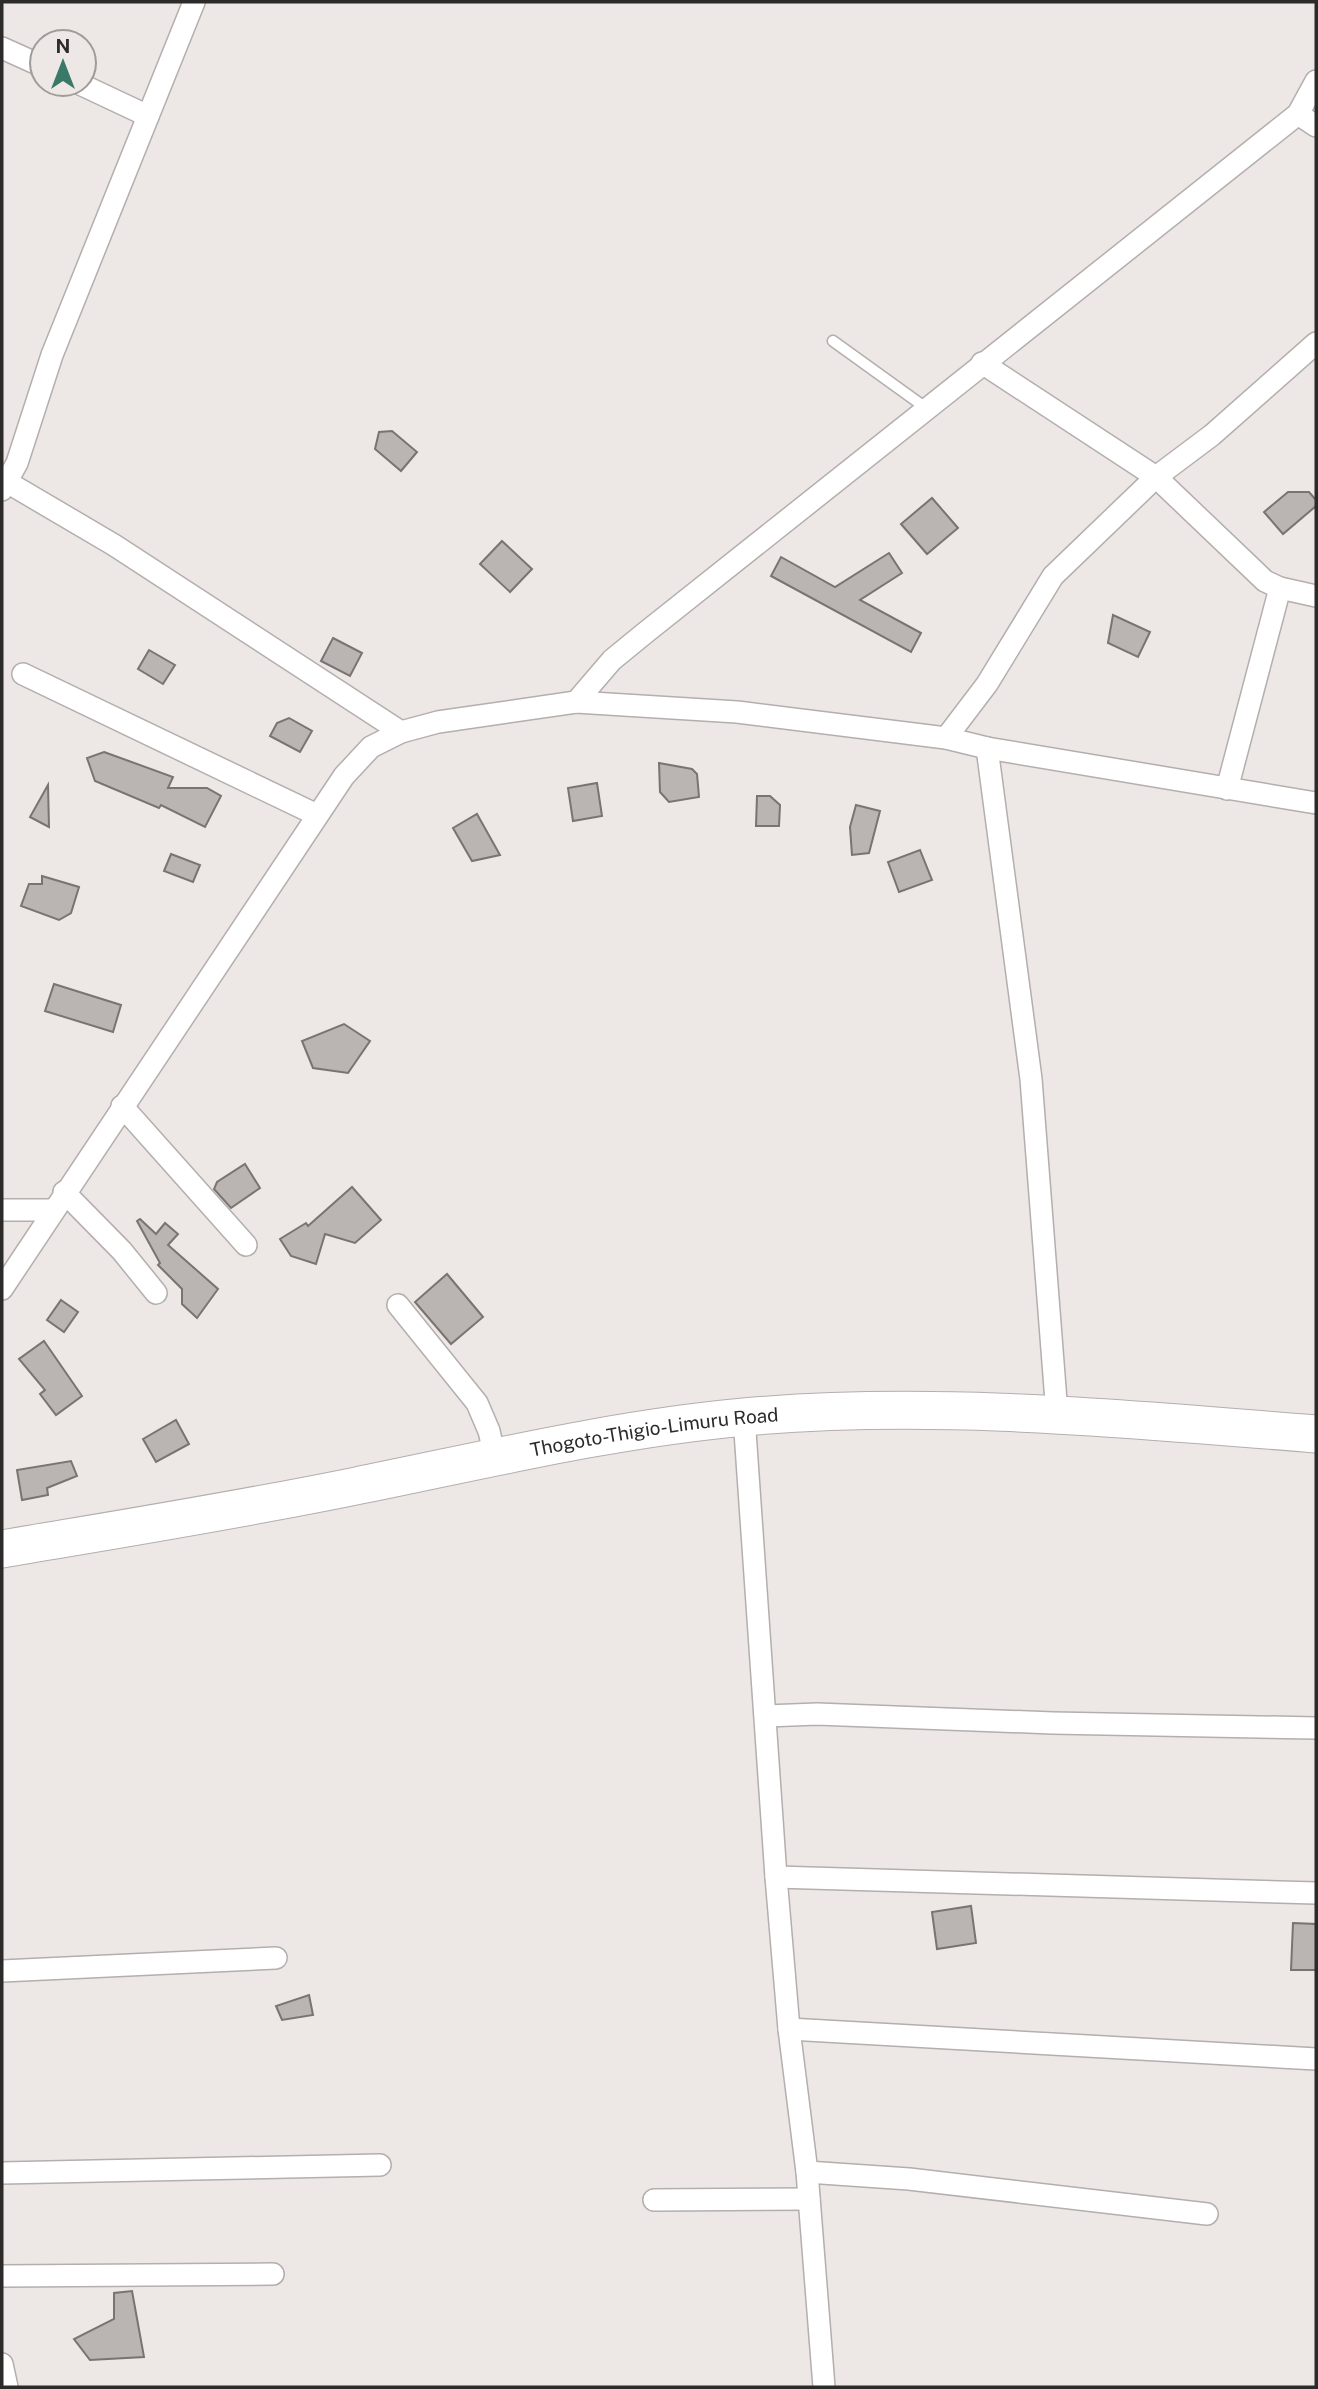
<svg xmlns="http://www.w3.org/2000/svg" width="1318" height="2389" font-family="'Public Sans',sans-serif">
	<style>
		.building { fill: #bab4b2; stroke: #797472; stroke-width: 2 }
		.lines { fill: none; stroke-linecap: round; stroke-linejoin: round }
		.lane-casing { stroke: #b4aead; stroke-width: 13 }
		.street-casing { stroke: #b4aead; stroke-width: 24 }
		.highway-casing { stroke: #b4aead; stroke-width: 39 }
		.lane { stroke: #fff; stroke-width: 10 }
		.street { stroke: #fff; stroke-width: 21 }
		.highway { stroke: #fff; stroke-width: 37 }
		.labels { text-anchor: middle; stroke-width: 6; stroke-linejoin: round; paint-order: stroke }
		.street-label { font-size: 19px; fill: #2d2a2a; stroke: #ede7e5 }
	</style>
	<rect width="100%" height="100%" fill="#ede7e5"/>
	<!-- building -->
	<g class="building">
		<polygon points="392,431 417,452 401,471 375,449 379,432"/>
		<polygon points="1288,492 1309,492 1316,500 1316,506 1283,534 1264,512"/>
		<polygon points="932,498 958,528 927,554 901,524"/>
		<polygon points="502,541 532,569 510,592 480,564"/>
		<polygon points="889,553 902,573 860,600 921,633 911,652 771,576 781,557 835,587"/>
		<polygon points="1113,615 1150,632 1138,657 1108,643"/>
		<polygon points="333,638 362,653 350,676 321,661"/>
		<polygon points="149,650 175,665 163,684 138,669"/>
		<polygon points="289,718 312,731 300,752 270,736 277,723"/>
		<polygon points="104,752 173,777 168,788 207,788 221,796 205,827 161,805 159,808 95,781 87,758"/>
		<polygon points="659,763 692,769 697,774 699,797 669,802 660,792"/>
		<polygon points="597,783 602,816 573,821 568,788"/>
		<polygon points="48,785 49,827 30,817"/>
		<polygon points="757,796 770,796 780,805 779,826 756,826"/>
		<polygon points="856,805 880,811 869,853 852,855 850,827"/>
		<polygon points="477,814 500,855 472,861 453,828"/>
		<polygon points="920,850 932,880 899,892 888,862"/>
		<polygon points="171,854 200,865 193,882 164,871"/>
		<polygon points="42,876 79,887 71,913 59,920 21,906 29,884 42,884"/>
		<polygon points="54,984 121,1005 113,1032 45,1011"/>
		<polygon points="344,1024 370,1041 348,1073 313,1068 302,1041"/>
		<polygon points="245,1164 260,1188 231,1208 214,1189 217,1182"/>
		<polygon points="352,1187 381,1220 355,1243 325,1234 316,1264 291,1256 280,1239 306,1223 308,1226"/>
		<polygon points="140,1219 156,1234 165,1223 178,1234 168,1245 218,1289 197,1318 182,1304 182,1289 158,1265 160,1263 137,1221"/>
		<polygon points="447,1274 483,1317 451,1344 415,1302"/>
		<polygon points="61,1300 78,1312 64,1332 47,1320"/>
		<polygon points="44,1341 82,1396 56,1415 40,1394 45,1390 19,1359"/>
		<polygon points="176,1420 189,1444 156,1462 143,1439"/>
		<polygon points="71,1461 77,1476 47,1488 48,1495 22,1500 17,1470"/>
		<polygon points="971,1906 976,1943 937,1949 932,1912"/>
		<polygon points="1293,1923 1316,1924 1316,1970 1291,1970"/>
		<polygon points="309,1995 313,2015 282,2020 276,2006"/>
		<polygon points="132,2291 144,2357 90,2360 74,2339 114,2319 114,2293"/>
	</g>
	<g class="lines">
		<defs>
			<polyline id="lane" points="833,341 926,408"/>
			<g id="street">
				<polyline points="2,48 42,66"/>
				<polyline points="80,84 148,116"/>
				<polyline points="1298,114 1316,126"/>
				<polyline points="982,363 1156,477 1265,581 1280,588 1316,596"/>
				<polyline points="7,482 114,545 401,732"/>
				<polyline points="2,490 17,463 52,355 194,2"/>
				<polyline points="23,674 317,815"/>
				<polyline points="576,702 612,660 645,633 1298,114 1316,81"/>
				<polyline points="946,738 987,684 1053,576 1156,477 1212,435 1316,343"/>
				<polyline points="987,748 1031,1079 1057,1414"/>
				<polyline points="1227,789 1280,588"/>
				<polyline points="122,1106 246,1245"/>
				<polyline points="64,1192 122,1251 156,1293"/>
				<polyline points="2,1210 52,1210"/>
				<polyline points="2,1289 344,776 371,747 401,732 438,722 576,702 737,712 946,738 987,748 1316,803"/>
				<polyline points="398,1305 477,1403 489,1431 495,1457"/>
				<polyline points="744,1417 776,1877 789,2029 807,2172 824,2387"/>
				<polyline points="766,1716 817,1714 1053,1723 1316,1728"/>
				<polyline points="776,1877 1316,1893"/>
				<polyline points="2,1971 276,1958"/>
				<polyline points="789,2029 1316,2059"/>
				<polyline points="807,2172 909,2179 1207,2214"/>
				<polyline points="2,2173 380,2165"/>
				<polyline points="654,2200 809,2199"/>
				<polyline points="2,2276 273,2274"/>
				<polyline points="2,2364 7,2387"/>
			</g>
			<g id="highway">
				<path id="s1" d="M2 1549C120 1529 239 1510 356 1486 485 1460 613 1429 744 1417 935 1400 1126 1419 1316 1434"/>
			</g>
		</defs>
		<!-- lane casing -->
		<use href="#lane" class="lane-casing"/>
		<!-- street casing -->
		<use href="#street" class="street-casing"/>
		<!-- highway casing -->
		<use href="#highway" class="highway-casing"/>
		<!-- lane -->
		<use href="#lane" class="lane"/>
		<!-- street -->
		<use href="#street" class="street"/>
		<!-- highway -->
		<use href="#highway" class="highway"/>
	</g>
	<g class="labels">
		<!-- street labels -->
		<g class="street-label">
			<text dy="7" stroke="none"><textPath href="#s1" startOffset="663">Thogoto-Thigio-Limuru Road</textPath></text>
		</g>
	</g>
	<!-- border -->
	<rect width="1318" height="2389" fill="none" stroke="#2d2a2a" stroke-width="7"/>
	<!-- north arrow -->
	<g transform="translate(63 63)"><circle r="33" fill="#ede7e5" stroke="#a09b9a" stroke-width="2"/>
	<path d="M0-5L12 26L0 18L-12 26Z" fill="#397967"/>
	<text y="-10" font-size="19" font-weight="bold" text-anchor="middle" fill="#2d2a2a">N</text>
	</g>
</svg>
